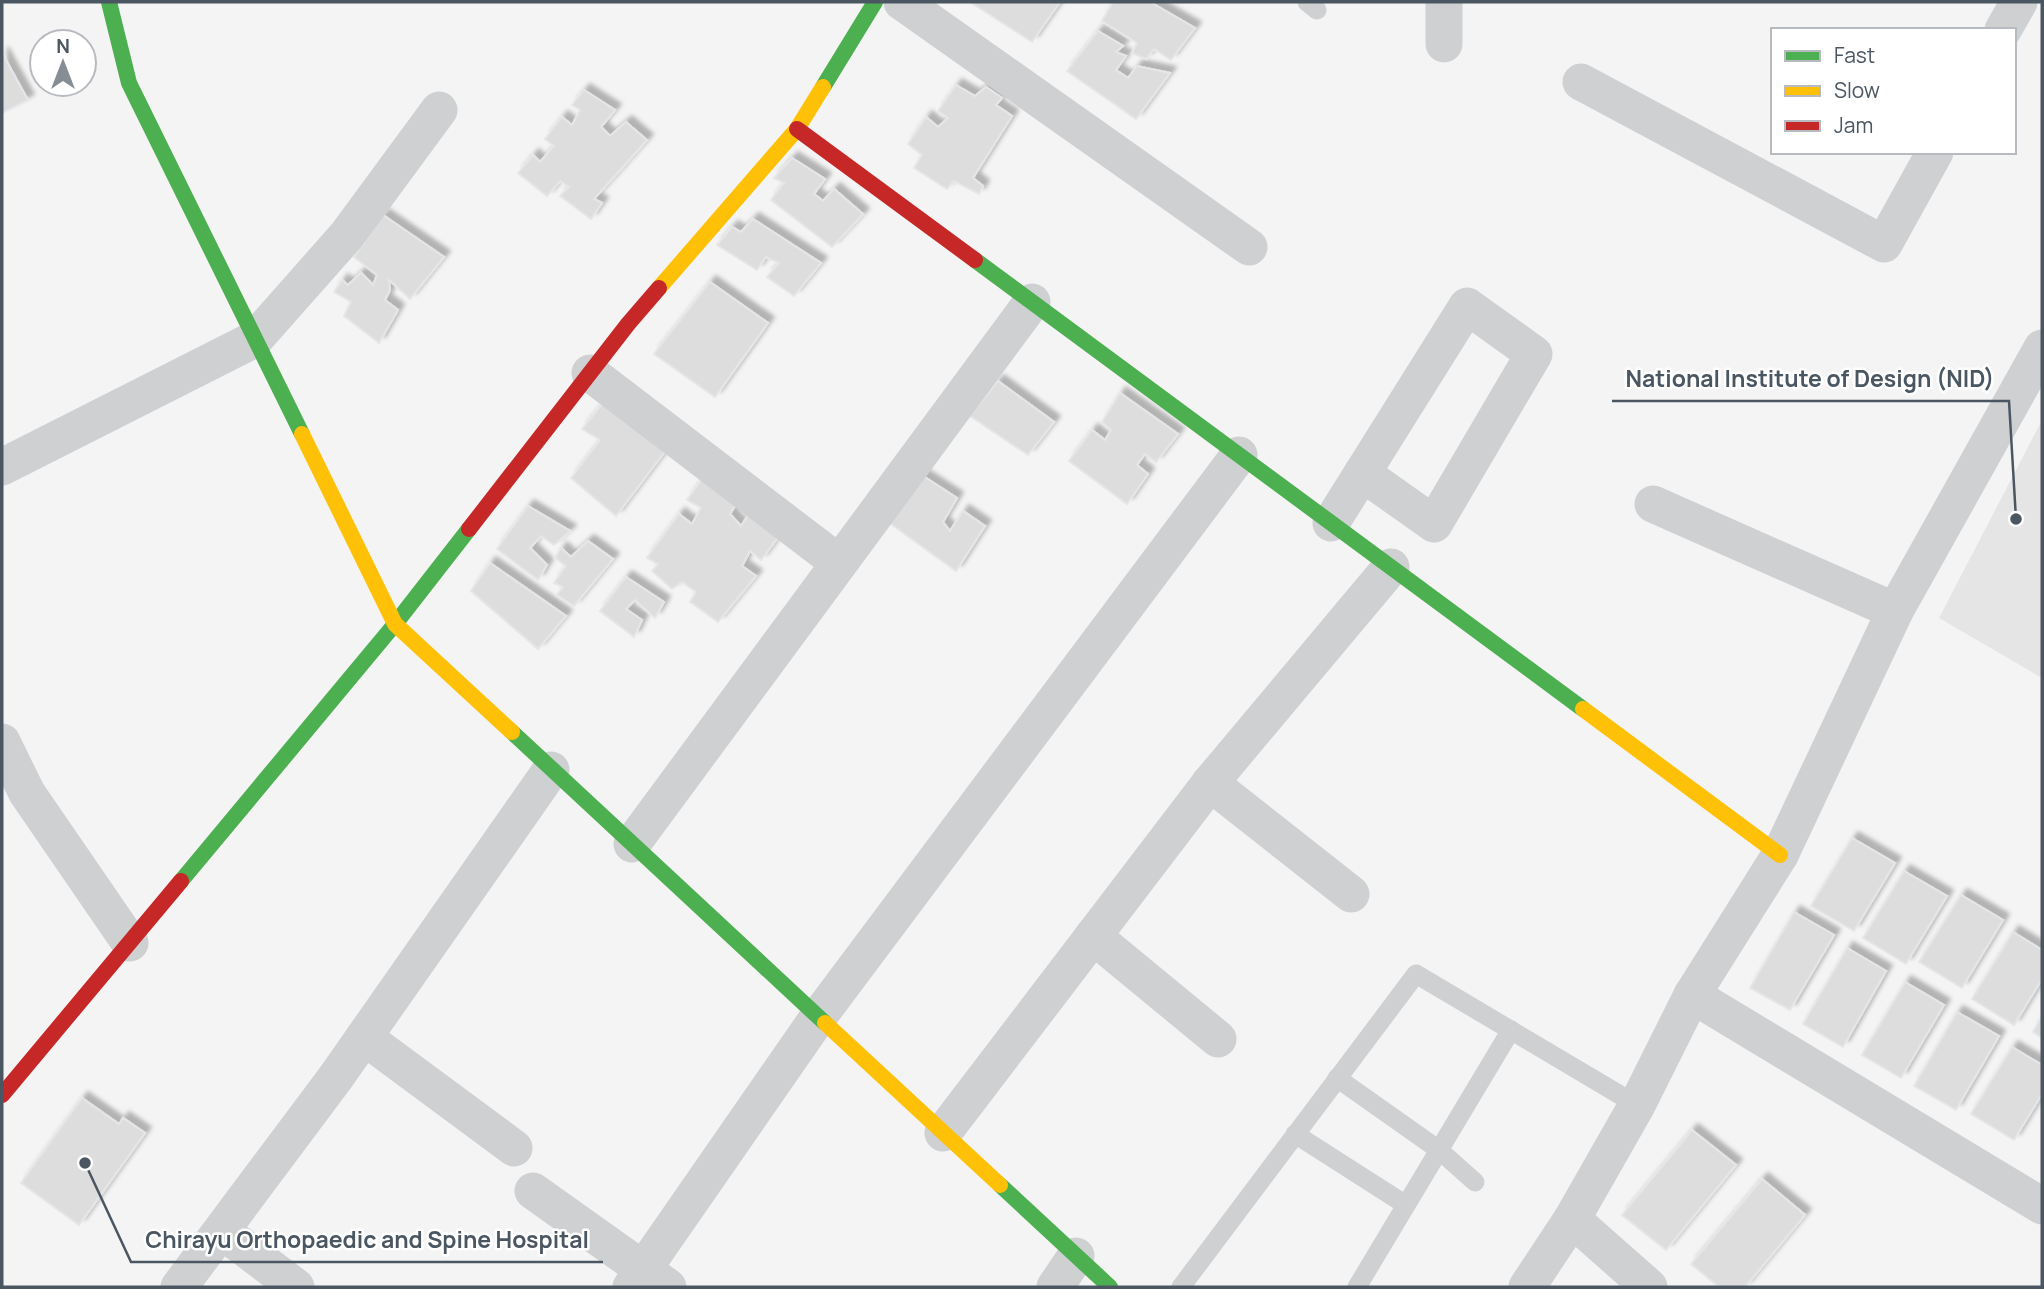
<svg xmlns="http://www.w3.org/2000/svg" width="2044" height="1289" font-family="Manrope,sans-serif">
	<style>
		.education { fill: #e6e5e6 }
		.building { fill: #ddddde; stroke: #e5e6e7; stroke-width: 2; filter: url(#shadow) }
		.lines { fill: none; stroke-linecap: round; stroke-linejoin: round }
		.lane { stroke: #ced0d2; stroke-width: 19 }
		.street { stroke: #ced0d2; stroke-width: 37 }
		.fast { stroke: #4caf50; stroke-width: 16 }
		.slow { stroke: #ffc107; stroke-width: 16 }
		.jam { stroke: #c62828; stroke-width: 16 }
		.leader { fill: none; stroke: #4a5661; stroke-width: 2.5 }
		.callout-dot { fill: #4a5661; stroke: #fff; stroke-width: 2.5 }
		.callout-label { font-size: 23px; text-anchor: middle; font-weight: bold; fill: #4a5661; stroke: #fff; stroke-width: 5; stroke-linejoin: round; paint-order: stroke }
	</style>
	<defs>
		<filter id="shadow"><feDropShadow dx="6" dy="-6" stdDeviation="2" flood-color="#0004"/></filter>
	</defs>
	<rect width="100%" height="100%" fill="#f4f4f4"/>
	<!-- education -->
	<polygon class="education" points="2042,420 2042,678 1939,618"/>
	<!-- building -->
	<g class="building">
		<polygon points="970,2 1060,2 1032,42"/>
		<polygon points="1113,2 1150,2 1195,28 1171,60 1154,49 1146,59 1132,53 1137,43 1102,21"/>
		<polygon points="1098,31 1123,46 1116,52 1126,56 1116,70 1128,78 1137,66 1170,73 1136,119 1067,71"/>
		<polygon points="2,53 28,100 2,113"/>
		<polygon points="956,85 975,96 986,87 1002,98 996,105 1012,116 973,178 983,186 979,194 954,181 947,189 914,168 922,155 908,144 926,117 938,127 948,118 938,111"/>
		<polygon points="584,90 615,110 601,127 610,136 626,122 647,140 594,199 602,203 591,219 560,196 569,187 560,181 547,196 518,173 533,155 540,162 554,146 545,139 562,117 572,125 580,110 572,105"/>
		<polygon points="792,158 825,179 814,194 823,201 834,189 863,214 832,247 771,200 784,183 774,178"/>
		<polygon points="383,215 444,257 410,299 389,280 390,290 385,300 398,310 379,343 344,316 351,302 334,292 342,280 348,285 361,273 373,285 377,275 354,257"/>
		<polygon points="753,219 821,263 794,296 767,277 779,263 766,257 757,270 717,245 732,227 741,232"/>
		<polygon points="710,282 768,323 715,397 654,354"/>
		<polygon points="998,381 1054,422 1028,455 970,416"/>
		<polygon points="1120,393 1178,434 1156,462 1145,454 1137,465 1148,474 1127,504 1069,461 1092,430 1105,440 1111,430 1102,422"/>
		<polygon points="603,403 666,450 616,516 571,478 600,440 582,429"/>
		<polygon points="920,474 957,498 943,522 950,531 963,511 985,526 956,571 888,522"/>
		<polygon points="702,479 737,503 730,514 741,526 749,514 779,536 761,560 750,551 742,566 756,576 718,622 690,602 696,592 682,582 672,589 652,571 658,564 647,558 679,514 692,524 701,508 687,500"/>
		<polygon points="528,506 570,531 554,545 541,536 530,548 547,565 538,580 497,549"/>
		<polygon points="588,541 613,559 574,606 557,595 563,587 554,583 566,566 555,558 561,548 571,557"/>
		<polygon points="490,563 566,616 538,649 471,591"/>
		<polygon points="626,577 664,602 655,618 635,600 626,609 642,620 634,637 600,611"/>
		<polygon points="1852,838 1895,863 1854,931 1811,906"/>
		<polygon points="1904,871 1947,896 1906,964 1863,938"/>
		<polygon points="1961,895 2003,920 1962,988 1919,962"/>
		<polygon points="1794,912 1834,935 1790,1010 1750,988"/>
		<polygon points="2013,932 2042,950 2042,979 2014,1025 1972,999"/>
		<polygon points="1847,948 1886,971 1843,1047 1803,1024"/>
		<polygon points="1905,982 1944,1005 1901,1078 1862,1055"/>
		<polygon points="1957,1012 1999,1036 1956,1110 1914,1086"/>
		<polygon points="2042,1016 2042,1038 2033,1032"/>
		<polygon points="2012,1047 2042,1065 2042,1094 2014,1140 1971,1114"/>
		<polygon points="82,1098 119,1124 123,1118 145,1133 79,1225 21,1183"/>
		<polygon points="1692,1130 1736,1165 1666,1250 1622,1215"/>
		<polygon points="1762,1179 1805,1215 1745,1287 1719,1287 1691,1264"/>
	</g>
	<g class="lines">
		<!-- lane -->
		<g class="lane">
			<polyline points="1307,2 1317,10"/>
			<polyline points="1337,1078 1439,1150 1475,1182"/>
			<polyline points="1295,1134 1406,1205"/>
			<polyline points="1181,1287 1416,974 1637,1105"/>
			<polyline points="1357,1287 1511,1030"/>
		</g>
		<!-- street -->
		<g class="street">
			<polyline points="902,2 1249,247"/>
			<polyline points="1444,2 1444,44"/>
			<polyline points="2003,30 2019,2"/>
			<polyline points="1581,82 1884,244 1935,152"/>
			<polyline points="590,373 839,563"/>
			<polyline points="2,467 255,339 347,235 439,110"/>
			<polyline points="1653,504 1895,611"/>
			<polyline points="1331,523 1467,306 1534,354 1434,524 1362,473"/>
			<polyline points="2,742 27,793 130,943"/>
			<polyline points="1210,783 1351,894"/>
			<polyline points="632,844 1032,302"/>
			<polyline points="1093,936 1218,1039"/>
			<polyline points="1692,995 2042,1206"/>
			<polyline points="364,1037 514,1148"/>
			<polyline points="943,1133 1210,783 1391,567"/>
			<polyline points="533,1191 668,1287"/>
			<polyline points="1572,1219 1649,1287"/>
			<polyline points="222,1231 296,1287"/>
			<polyline points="179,1287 336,1077 551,770"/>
			<polyline points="631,1287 819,1016 1239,455"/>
			<polyline points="1055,1287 1076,1256"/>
			<polyline points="1527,1287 1572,1219 1637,1105 1692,995 1780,855 1895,611 2042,348"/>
		</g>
		<!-- fast -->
		<g class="fast">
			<polyline points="109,2 129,83 302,434"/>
			<polyline points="823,87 875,2"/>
			<polyline points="975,260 1583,709"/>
			<polyline points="512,732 825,1023"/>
			<polyline points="181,881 395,624 469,529"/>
			<polyline points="1000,1185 1110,1287"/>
		</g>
		<!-- slow -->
		<g class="slow">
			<polyline points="659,288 797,129 823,87"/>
			<polyline points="302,434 395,624 512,732"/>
			<polyline points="1583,709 1780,855"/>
			<polyline points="825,1023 1000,1185"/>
		</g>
		<!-- jam -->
		<g class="jam">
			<polyline points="797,129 975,260"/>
			<polyline points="469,529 628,324 659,288"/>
			<polyline points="2,1095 181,881"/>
		</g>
	</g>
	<!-- callouts -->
	<path class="leader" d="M2016 519L2009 401H1612M85 1163L131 1262H603"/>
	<g class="callout-dot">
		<circle cx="2016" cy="519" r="7"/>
		<circle cx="85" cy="1163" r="7"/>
	</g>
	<g class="callout-label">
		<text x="1810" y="387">National Institute of Design (NID)</text>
		<text x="367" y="1248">Chirayu Orthopaedic and Spine Hospital</text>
	</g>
	<!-- border -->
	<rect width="2044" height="1289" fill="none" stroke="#4a5661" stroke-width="7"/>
	<!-- legend -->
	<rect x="1771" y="28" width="245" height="126" fill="#ffffff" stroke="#b7bbc0" stroke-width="2"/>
	<rect x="1785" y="51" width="35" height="10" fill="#4caf50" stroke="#b7bbc0" stroke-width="2"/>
	<text x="1834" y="63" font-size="21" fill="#4a5661">Fast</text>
	<rect x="1785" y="86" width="35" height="10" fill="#ffc107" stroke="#b7bbc0" stroke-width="2"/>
	<text x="1834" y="98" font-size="21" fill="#4a5661">Slow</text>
	<rect x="1785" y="121" width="35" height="10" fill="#c62828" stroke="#b7bbc0" stroke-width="2"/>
	<text x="1834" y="133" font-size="21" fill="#4a5661">Jam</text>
	<!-- north arrow -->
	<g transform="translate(63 63)"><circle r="33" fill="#ffffff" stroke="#b7bbc0" stroke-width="2"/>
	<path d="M0-5L12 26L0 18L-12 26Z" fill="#868d94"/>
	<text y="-10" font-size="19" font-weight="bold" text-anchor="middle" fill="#4a5661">N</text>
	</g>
</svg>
